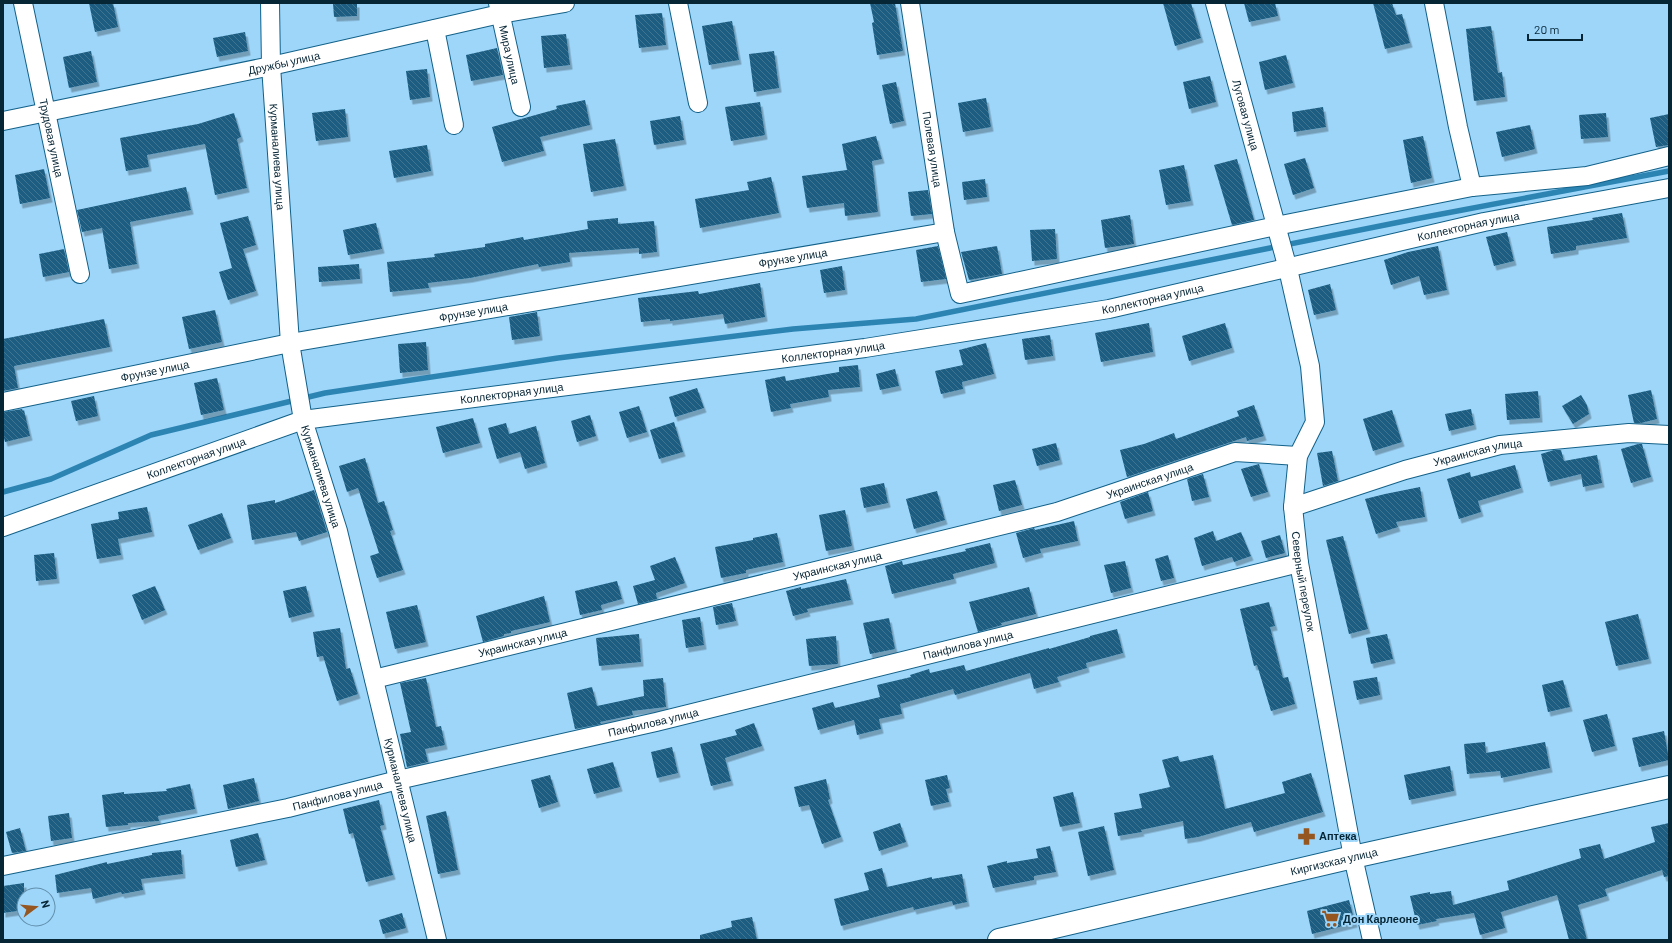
<svg xmlns="http://www.w3.org/2000/svg" width="1672" height="943" font-family="Barlow,sans-serif">
	<style>
		.lines { fill: none; stroke-linecap: round; stroke-linejoin: round }
		.stream { stroke: #2c84b3; stroke-width: 5.5 }
		.building { fill: url(#building-back-hatch); filter: url(#shadow) }
		.street-casing { stroke: #126189; stroke-width: 20 }
		.secondary-casing { stroke: #126189; stroke-width: 24 }
		.street { stroke: #fff; stroke-width: 18 }
		.secondary { stroke: #fff; stroke-width: 22 }
		.labels { text-anchor: middle; stroke-width: 4; stroke-linejoin: round; paint-order: stroke }
		.street-label { font-size: 11px; fill: #062535; stroke: #9ed6fa }
		.poi-label { font-size: 11px; font-weight: bold; fill: #062535; stroke: #9ed6fa; text-anchor: start }
	</style>
	<defs>
		<pattern id="building-back-hatch" width="6" height="6" patternUnits="userSpaceOnUse"><rect width="6" height="6" fill="#1a5d81"/><path d="M-1 5l2 2M0 0l6 6M5-1l2 2" fill="none" stroke="#407591"/></pattern>
		<filter id="shadow"><feDropShadow dx="2.5" dy="4.5" stdDeviation="0" flood-color="#0004"/></filter>
	</defs>
	<rect width="100%" height="100%" fill="#9ed6fa"/>
	<g class="lines">
		<!-- stream -->
		<polyline class="stream" points="3,492 51,479 151,435 325,393 558,358 793,329 916,319 1415,219 1669,171"/>
	</g>
	<!-- building -->
	<g class="building">
		<polygon points="89,3 113,3 118,27 95,32"/>
		<polygon points="333,3 357,3 357,16 334,17"/>
		<polygon points="870,3 895,3 903,51 877,55 872,23 874,22"/>
		<polygon points="1163,3 1191,3 1201,38 1175,46"/>
		<polygon points="1244,3 1275,3 1278,16 1249,22"/>
		<polygon points="1373,3 1392,3 1396,15 1402,14 1410,43 1385,49"/>
		<polygon points="662,13 666,45 639,48 635,15"/>
		<polygon points="732,21 739,60 709,65 702,26"/>
		<polygon points="1491,26 1498,73 1502,72 1505,97 1474,101 1466,29"/>
		<polygon points="245,32 248,51 217,57 213,38"/>
		<polygon points="566,34 570,65 544,68 541,36"/>
		<polygon points="497,48 503,75 471,81 466,55"/>
		<polygon points="91,51 97,82 69,88 63,57"/>
		<polygon points="774,51 779,88 754,92 749,54"/>
		<polygon points="1286,55 1293,83 1265,90 1259,62"/>
		<polygon points="427,69 430,97 410,100 406,71"/>
		<polygon points="1210,76 1216,102 1189,109 1183,82"/>
		<polygon points="896,82 904,121 890,124 882,85"/>
		<polygon points="986,98 991,127 963,132 958,103"/>
		<polygon points="585,100 590,125 540,137 544,151 502,162 492,127 557,109 556,106"/>
		<polygon points="760,102 765,135 731,141 725,107"/>
		<polygon points="1323,107 1326,127 1294,132 1292,112"/>
		<polygon points="345,109 348,137 316,141 312,113"/>
		<polygon points="234,113 241,137 237,139 247,188 215,195 205,144 147,155 149,167 126,171 120,138 198,124"/>
		<polygon points="1606,113 1608,137 1581,139 1579,115"/>
		<polygon points="1669,114 1669,145 1656,147 1650,118"/>
		<polygon points="680,116 684,140 654,145 650,121"/>
		<polygon points="1530,125 1535,149 1502,157 1496,132"/>
		<polygon points="876,136 882,159 872,161 878,212 845,216 844,203 807,208 802,176 847,170 842,144"/>
		<polygon points="1423,136 1432,178 1411,183 1403,140"/>
		<polygon points="615,139 624,186 591,192 583,144"/>
		<polygon points="427,145 431,171 394,178 389,151"/>
		<polygon points="1305,158 1314,188 1293,195 1284,164"/>
		<polygon points="1237,159 1254,220 1232,225 1214,165"/>
		<polygon points="1184,165 1191,201 1166,205 1159,170"/>
		<polygon points="44,169 50,198 20,204 15,175"/>
		<polygon points="771,177 779,213 700,228 695,199 749,190 747,182"/>
		<polygon points="985,179 987,197 964,200 962,182"/>
		<polygon points="186,187 191,210 130,222 137,264 109,269 102,228 82,232 77,210"/>
		<polygon points="928,190 932,214 911,216 908,192"/>
		<polygon points="1622,213 1627,238 1576,246 1576,250 1551,254 1547,227 1593,220 1592,218"/>
		<polygon points="1130,215 1134,244 1105,248 1101,220"/>
		<polygon points="248,216 256,245 243,249 256,291 228,300 219,272 232,268 220,223"/>
		<polygon points="618,218 618,224 654,221 657,252 639,254 639,248 569,253 570,262 539,267 538,264 470,278 428,283 429,288 390,292 387,262 435,257 434,254 485,247 485,244 523,237 524,240 588,229 587,221"/>
		<polygon points="376,223 382,249 348,255 343,230"/>
		<polygon points="1055,229 1057,259 1032,261 1030,230"/>
		<polygon points="1507,232 1514,261 1494,266 1486,237"/>
		<polygon points="938,246 946,279 921,282 916,250"/>
		<polygon points="997,246 1002,274 969,280 961,252"/>
		<polygon points="1438,246 1447,290 1424,295 1419,276 1391,285 1384,260 1408,252"/>
		<polygon points="64,249 69,272 43,277 39,254"/>
		<polygon points="359,264 360,279 319,282 318,267"/>
		<polygon points="842,266 845,290 824,293 820,270"/>
		<polygon points="760,283 765,317 725,324 723,314 670,321 670,319 641,322 638,298 698,291 699,294"/>
		<polygon points="1330,284 1336,310 1314,315 1308,290"/>
		<polygon points="215,310 222,342 189,349 182,317"/>
		<polygon points="537,312 540,336 512,340 509,317"/>
		<polygon points="104,319 110,347 14,366 18,388 3,391 3,339"/>
		<polygon points="1149,323 1153,352 1101,362 1095,333"/>
		<polygon points="1225,323 1232,348 1189,361 1182,336"/>
		<polygon points="1050,335 1053,356 1025,360 1022,339"/>
		<polygon points="426,342 428,370 400,373 398,344"/>
		<polygon points="986,343 994,374 962,382 963,389 941,394 935,371 963,365 959,350"/>
		<polygon points="858,365 860,387 828,390 829,397 790,404 791,408 771,412 765,380 785,376 786,381 839,372 839,367"/>
		<polygon points="895,369 899,386 880,390 876,374"/>
		<polygon points="217,378 224,410 201,415 194,383"/>
		<polygon points="697,388 704,408 675,417 669,397"/>
		<polygon points="1651,390 1657,419 1641,423 1634,423 1628,395"/>
		<polygon points="1538,391 1540,418 1507,420 1505,394"/>
		<polygon points="1581,395 1587,405 1589,414 1573,424 1562,406"/>
		<polygon points="94,396 98,416 76,421 71,401"/>
		<polygon points="1254,405 1264,436 1247,441 1246,437 1127,477 1120,450 1144,444 1174,433 1176,439 1239,416 1237,411"/>
		<polygon points="639,406 647,432 627,438 619,412"/>
		<polygon points="22,409 23,411 24,410 30,436 5,442 3,434 3,412"/>
		<polygon points="1471,409 1474,425 1449,431 1445,414"/>
		<polygon points="1392,410 1402,442 1373,451 1363,419"/>
		<polygon points="590,415 596,436 577,442 571,421"/>
		<polygon points="473,418 480,443 443,453 436,427"/>
		<polygon points="674,422 683,452 659,459 650,430"/>
		<polygon points="506,423 509,434 536,426 545,463 525,469 520,452 497,459 488,428"/>
		<polygon points="1056,443 1060,460 1037,466 1032,449"/>
		<polygon points="1638,444 1642,444 1651,477 1631,483 1621,449"/>
		<polygon points="1554,450 1561,450 1564,461 1597,455 1602,483 1583,487 1581,474 1548,482 1541,454"/>
		<polygon points="1332,451 1338,481 1323,486 1317,453"/>
		<polygon points="365,458 378,503 384,501 393,530 390,531 403,570 377,578 370,556 379,553 358,488 347,492 339,466"/>
		<polygon points="1259,464 1268,492 1251,497 1241,469"/>
		<polygon points="1515,465 1521,488 1478,501 1481,512 1459,519 1447,479 1470,472 1471,477"/>
		<polygon points="1203,474 1209,497 1192,501 1187,479"/>
		<polygon points="1015,480 1022,505 999,511 993,485"/>
		<polygon points="884,483 888,503 864,508 860,488"/>
		<polygon points="1420,487 1425,517 1396,522 1398,527 1376,534 1365,499 1385,494"/>
		<polygon points="314,490 327,532 299,541 296,532 252,540 247,505 275,500 275,503"/>
		<polygon points="937,491 945,520 914,529 906,499"/>
		<polygon points="1148,492 1153,511 1125,519 1120,502"/>
		<polygon points="147,507 152,532 118,539 121,555 97,559 91,524 119,519 118,512"/>
		<polygon points="845,510 852,546 826,551 819,515"/>
		<polygon points="222,513 231,538 198,550 188,525"/>
		<polygon points="1074,521 1078,541 1040,549 1041,553 1023,558 1016,533 1034,528 1035,530"/>
		<polygon points="1213,531 1216,541 1241,532 1251,556 1234,562 1232,557 1202,566 1194,538"/>
		<polygon points="777,533 783,562 746,570 746,573 721,578 715,547 753,540 753,538"/>
		<polygon points="1280,535 1285,553 1266,558 1261,541"/>
		<polygon points="1343,536 1368,629 1349,634 1326,540"/>
		<polygon points="990,543 995,563 953,574 954,579 892,594 885,566 902,561 903,565 966,551 965,549"/>
		<polygon points="54,553 57,579 36,581 34,555"/>
		<polygon points="1168,555 1174,578 1161,581 1155,559"/>
		<polygon points="675,557 685,583 656,593 657,599 638,604 633,586 655,580 650,566"/>
		<polygon points="1125,561 1131,588 1111,593 1104,565"/>
		<polygon points="846,579 851,600 807,609 808,612 793,616 786,591 801,587 801,589"/>
		<polygon points="617,581 622,599 601,605 602,610 580,615 575,591"/>
		<polygon points="155,586 165,610 142,620 132,595"/>
		<polygon points="306,586 312,612 289,618 283,591"/>
		<polygon points="1029,587 1036,614 1001,623 1002,625 978,632 969,602"/>
		<polygon points="544,596 550,622 511,631 511,633 504,634 504,636 483,642 476,616"/>
		<polygon points="1269,602 1275,626 1270,627 1283,678 1288,677 1295,704 1271,711 1257,665 1254,666 1240,609"/>
		<polygon points="732,603 736,621 716,625 713,607"/>
		<polygon points="417,605 426,642 395,649 386,612"/>
		<polygon points="1638,614 1649,659 1616,666 1605,622"/>
		<polygon points="700,617 704,645 686,648 682,620"/>
		<polygon points="889,618 895,649 870,654 863,623"/>
		<polygon points="340,628 346,669 350,668 358,694 337,701 323,656 317,657 313,632"/>
		<polygon points="1117,629 1123,653 1086,663 1087,668 1057,677 1059,682 1034,689 1030,673 955,695 953,689 900,704 902,714 879,719 881,729 857,735 854,720 818,730 812,708 833,702 835,708 880,697 877,685 911,677 910,675 929,669 930,673 964,665 966,671 1049,648 1049,649 1090,637 1090,636"/>
		<polygon points="639,634 641,662 599,666 596,638"/>
		<polygon points="1387,634 1393,659 1371,664 1366,638"/>
		<polygon points="836,636 838,664 809,666 806,639"/>
		<polygon points="1377,677 1380,695 1357,700 1353,681"/>
		<polygon points="426,678 436,727 441,726 445,745 425,749 428,762 407,767 400,734 411,732 400,683"/>
		<polygon points="663,678 666,707 632,711 633,715 600,722 601,724 575,729 567,693 592,687 597,706 644,696 643,680"/>
		<polygon points="1563,680 1570,707 1548,712 1542,685"/>
		<polygon points="1607,714 1615,746 1592,752 1583,720"/>
		<polygon points="754,723 762,746 725,758 731,781 711,786 700,744 737,735 735,730"/>
		<polygon points="1664,731 1669,760 1639,767 1632,738"/>
		<polygon points="1485,742 1486,753 1545,742 1550,768 1501,778 1500,771 1467,774 1464,744"/>
		<polygon points="672,747 678,773 657,778 651,752"/>
		<polygon points="1213,755 1225,809 1285,793 1282,782 1311,773 1323,812 1254,832 1251,822 1198,837 1185,839 1183,821 1141,830 1142,832 1118,836 1114,813 1142,808 1139,794 1170,787 1162,760 1178,756 1180,762"/>
		<polygon points="613,762 620,787 594,794 587,769"/>
		<polygon points="1450,766 1454,791 1409,800 1404,775"/>
		<polygon points="550,775 558,802 539,808 531,780"/>
		<polygon points="947,775 950,788 946,789 949,802 931,806 925,780"/>
		<polygon points="254,778 259,801 228,809 223,785"/>
		<polygon points="826,779 830,799 828,800 841,837 822,844 809,805 799,807 794,787"/>
		<polygon points="190,784 195,809 158,816 159,821 128,823 128,825 106,827 102,795 124,792 124,794 167,791 166,789"/>
		<polygon points="1073,792 1080,823 1060,827 1053,797"/>
		<polygon points="379,800 384,825 380,826 393,875 366,882 353,833 349,834 343,809"/>
		<polygon points="446,811 458,870 438,874 426,816"/>
		<polygon points="69,813 72,838 51,841 48,816"/>
		<polygon points="900,823 906,842 879,851 873,832"/>
		<polygon points="1669,823 1669,876 1664,877 1662,870 1605,889 1607,896 1578,905 1587,940 1569,940 1557,895 1501,912 1505,928 1480,935 1474,913 1436,919 1437,921 1417,925 1410,896 1430,892 1430,894 1451,891 1453,905 1509,890 1507,881 1581,858 1579,849 1600,844 1604,859 1655,842 1651,827"/>
		<polygon points="1104,826 1114,870 1088,876 1078,832"/>
		<polygon points="20,828 26,851 12,853 6,832"/>
		<polygon points="258,833 265,860 236,867 230,840"/>
		<polygon points="1050,846 1056,872 1034,876 1034,880 993,888 987,866 1007,861 1007,863 1038,858 1036,849"/>
		<polygon points="181,850 183,874 141,879 143,890 122,894 121,892 93,899 91,888 57,893 55,875 107,862 107,864 152,855 152,853"/>
		<polygon points="882,868 887,887 932,877 932,879 962,874 967,902 953,905 952,901 914,910 913,907 841,926 834,899 869,890 864,873"/>
		<polygon points="24,883 24,910 3,913 3,886"/>
		<polygon points="1349,900 1355,923 1312,934 1307,911"/>
		<polygon points="402,913 406,928 383,934 379,920"/>
		<polygon points="752,917 757,940 700,940 700,935 732,927 731,921"/>
	</g>
	<g class="lines">
		<defs>
			<g id="street">
				<path id="s1" d="M23 3 80 274"/>
				<path id="s2" d="M270 3 271 66 290 343 303 420 338 531 437 940"/>
				<path id="s3" d="M498 3 521 107"/>
				<polyline points="678,3 698,103"/>
				<path id="s4" d="M910 3 945 232 960 294 1276 226 1472 187 1587 176 1669 156"/>
				<path id="s5" d="M1215 3 1288 269 1310 366 1315 422 1298 456 1293 507 1299 563 1353 857 1372 940"/>
				<polyline points="1434,3 1458,127 1472,187"/>
				<polyline points="435,29 454,125"/>
				<path id="s6" d="M3 121 271 66 500 14 565 3"/>
				<path id="s7" d="M3 402 290 343 945 232"/>
				<path id="s8" d="M1293 507 1405 470 1500 445 1629 433 1669 435"/>
				<path id="s9" d="M3 527 303 420 865 348 1109 309 1484 222 1669 188"/>
				<path id="s10" d="M374 679 1057 512 1235 452 1298 456"/>
				<path id="s11" d="M3 866 288 808 398 780 656 722 1299 563"/>
			</g>
			<g id="secondary">
				<path id="s12" d="M999 940 1353 857 1669 787"/>
			</g>
		</defs>
		<!-- street casing -->
		<use href="#street" class="street-casing"/>
		<!-- secondary casing -->
		<use href="#secondary" class="secondary-casing"/>
		<!-- street -->
		<use href="#street" class="street"/>
		<!-- secondary -->
		<use href="#secondary" class="secondary"/>
	</g>
	<!-- icons -->
	<defs>
		<symbol id="pharmacy-bare" viewBox="-9 -9 18 18"><path d="M-2-6h4v4h4v4h-4v4h-4v-4h-4v-4h4Z" fill="#96561f" stroke="#9ed6fa" stroke-width="2.5" paint-order="stroke"/></symbol>
		<symbol id="supermarket-bare" viewBox="-9 -9 18 18"><path d="M-6-5.5h2.5l.6 2H6L4.5 2H-2.5L-4.4-4H-6ZM-1.5 3.2a1.3 1.3 0 1 0 .1 0ZM3 3.2a1.3 1.3 0 1 0 .1 0Z" fill="#96561f" stroke="#9ed6fa" stroke-width="2.5" paint-order="stroke"/></symbol>
	</defs>
	<g fill-rule="evenodd">
		<use href="#pharmacy-bare" x="1294" y="824" width="25" height="25"/>
		<use href="#supermarket-bare" x="1318" y="906" width="25" height="25"/>
	</g>
	<g class="labels">
		<!-- street labels -->
		<g class="street-label">
			<text dy="4" stroke="none"><textPath href="#s3" startOffset="53">Мира улица</textPath></text>
			<text dy="4" stroke="none"><textPath href="#s6" startOffset="287">Дружбы улица</textPath></text>
			<text dy="4" stroke="none"><textPath href="#s5" startOffset="116">Луговая улица</textPath></text>
			<text dy="4" stroke="none"><textPath href="#s1" startOffset="138">Трудовая улица</textPath></text>
			<text dy="4" stroke="none"><textPath href="#s4" startOffset="148">Полевая улица</textPath></text>
			<text dy="4" stroke="none"><textPath href="#s2" startOffset="154">Курманалиева улица</textPath></text>
			<text dy="4" stroke="none"><textPath href="#s9" startOffset="1501">Коллекторная улица</textPath></text>
			<text dy="4" stroke="none"><textPath href="#s7" startOffset="803">Фрунзе улица</textPath></text>
			<text dy="4" stroke="none"><textPath href="#s9" startOffset="1177">Коллекторная улица</textPath></text>
			<text dy="4" stroke="none"><textPath href="#s7" startOffset="479">Фрунзе улица</textPath></text>
			<text dy="4" stroke="none"><textPath href="#s9" startOffset="853">Коллекторная улица</textPath></text>
			<text dy="4" stroke="none"><textPath href="#s7" startOffset="155">Фрунзе улица</textPath></text>
			<text dy="4" stroke="none"><textPath href="#s9" startOffset="529">Коллекторная улица</textPath></text>
			<text dy="4" stroke="none"><textPath href="#s8" startOffset="193">Украинская улица</textPath></text>
			<text dy="4" stroke="none"><textPath href="#s9" startOffset="205">Коллекторная улица</textPath></text>
			<text dy="4" stroke="none"><textPath href="#s2" startOffset="478">Курманалиева улица</textPath></text>
			<text dy="4" stroke="none"><textPath href="#s10" startOffset="801">Украинская улица</textPath></text>
			<text dy="4" stroke="none"><textPath href="#s10" startOffset="477">Украинская улица</textPath></text>
			<text dy="4" stroke="none"><textPath href="#s5" startOffset="596">Северный переулок</textPath></text>
			<text dy="4" stroke="none"><textPath href="#s10" startOffset="153">Украинская улица</textPath></text>
			<text dy="4" stroke="none"><textPath href="#s11" startOffset="990">Панфилова улица</textPath></text>
			<text dy="4" stroke="none"><textPath href="#s11" startOffset="666">Панфилова улица</textPath></text>
			<text dy="4" stroke="none"><textPath href="#s2" startOffset="802">Курманалиева улица</textPath></text>
			<text dy="4" stroke="none"><textPath href="#s11" startOffset="342">Панфилова улица</textPath></text>
			<text dy="4" stroke="none"><textPath href="#s12" startOffset="344">Киргизская улица</textPath></text>
		</g>
		<!-- poi labels -->
		<g class="poi-label">
			<text x="1319" y="840">Аптека</text>
			<text x="1343" y="923">Дон Карлеоне</text>
		</g>
	</g>
	<!-- border -->
	<rect width="1672" height="943" fill="none" stroke="#062535" stroke-width="8"/>
	<!-- north arrow -->
	<g transform="translate(36 907) rotate(74)"><circle r="19" fill="#9ed6fa" stroke="#618fab"/>
	<path d="M0-3L7 15L0 10L-7 15Z" fill="#96561f"/>
	<text y="-6" font-size="11" font-weight="bold" text-anchor="middle" fill="#062535">N</text>
	</g>
	<!-- scale -->
	<path d="M1528 34v6h54v-6" fill="none" stroke="#062535" stroke-width="2"/>
	<text x="1534" y="34" font-size="12" fill="#062535" stroke="#9ed6fa" stroke-width="3" paint-order="stroke">20 m</text>
</svg>
